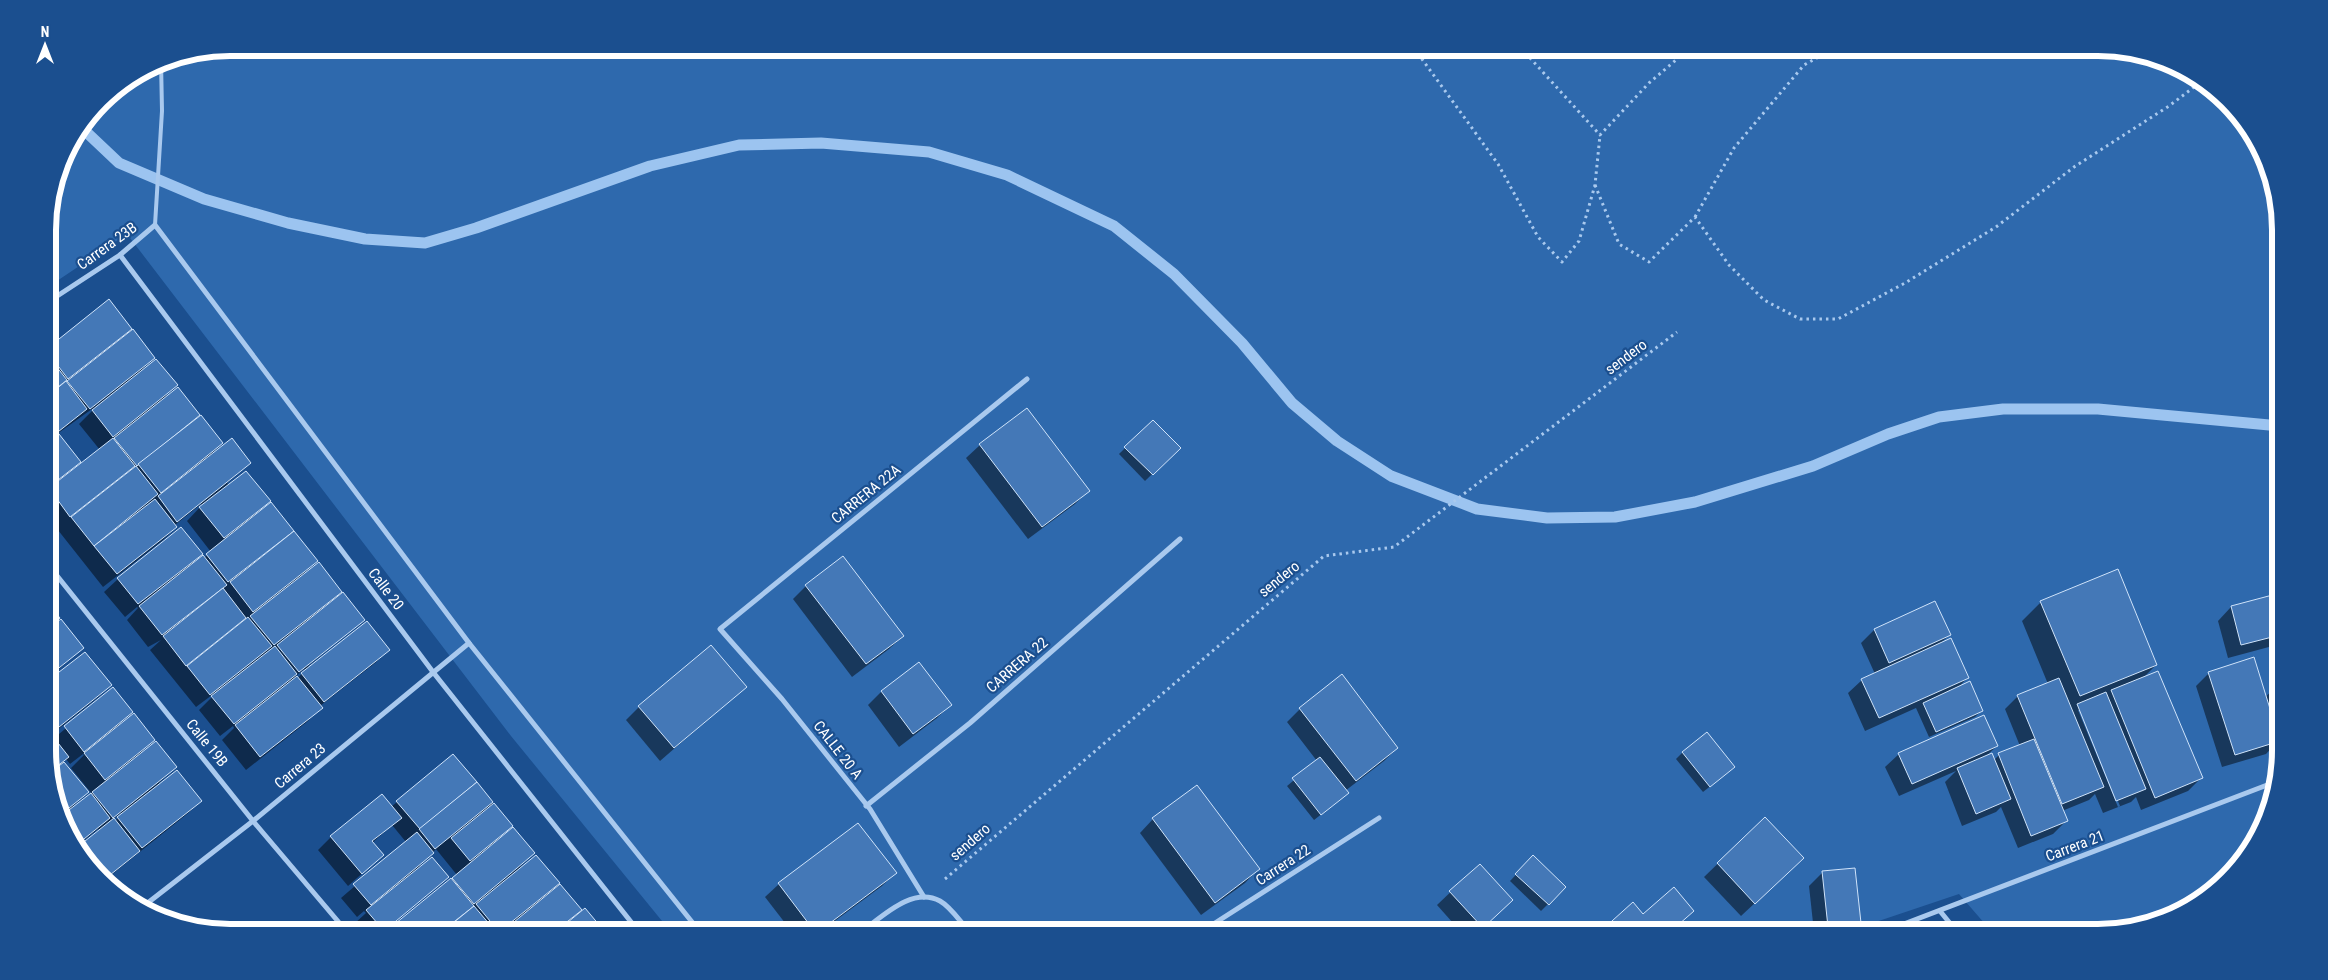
<svg xmlns="http://www.w3.org/2000/svg" width="2328" height="980" font-family="'Roboto Condensed',sans-serif">
	<style>
		.green { fill: #2e69ad }
		.shadow { fill: #0007; fill-rule: evenodd }
		.lines { fill: none; stroke-linecap: round; stroke-linejoin: round }
		.stream { stroke: #9cc4f0; stroke-width: 11 }
		.building { fill: #4478b7; stroke: #cfe3fa }
		.path { stroke: #a9c9ee; stroke-width: 3; stroke-dasharray: 2.5 4; stroke-linecap: butt }
		.lane { stroke: #a9c9ee; stroke-width: 4 }
		.street { stroke: #a9c9ee; stroke-width: 5 }
		.labels { text-anchor: middle; stroke-width: 4.5; stroke-linejoin: round; paint-order: stroke }
		.street-label { font-size: 15px; fill: #fff; stroke: #1b4f8f }
		.rim { fill: none; stroke: #fff; stroke-width: 6 }
	</style>
	<rect width="100%" height="100%" fill="#1b4f8f"/>
	<!-- green -->
	<polygon class="green" points="230,48 2098,48 2157,57 2209,85 2243,119 2279,206 2280,750 2271,809 2243,861 2209,895 2157,923 2110,932 1992,932 1959,894 1846,932 671,932 511,736 127,234 48,287 48,218 66,149 109,93 160,61"/>
	<!-- shadow -->
	<g class="shadow">
		<path d="M109 301 153 358 142 370 176 385 166 395 167 397 178 388 222 443 212 453 250 463 227 483 229 485 269 501 257 513 258 515 271 504 316 561 304 573 306 574 318 564 363 620 308 666 310 668 388 650 375 663 320 706 308 721 246 770 222 740 234 728 233 726 220 736 199 710 213 696 212 695 196 707 150 650 161 640 148 647 127 620 138 608 137 607 125 617 104 592 118 579 201 554 192 564 193 565 204 558 211 552 187 521 202 505 201 504 175 525 176 527 163 540 103 587 50 520 49 489 52 487H49V349ZM92 409 93 410 79 424 100 450 71 473 70 471 79 462 57 434ZM304 669 305 670 298 678 296 676Z"/>
		<polygon points="1153,421 1179,448 1145,481 1119,454"/>
		<polygon points="980,445 1088,491 1075,504 1028,539 966,458"/>
		<polygon points="806,586 903,636 889,649 852,677 793,599"/>
		<polygon points="2280,594 2280,644 2228,658 2218,621 2231,607"/>
		<path d="M2041 602 2156 665 2142 679 2201 778 2188 791 2141 810 2136 797 2131 802 2103 813 2095 794 2089 800 2062 811 2066 821 2053 834 2018 848 2001 807 1996 812 1962 826 1945 782 1956 771 1899 796 1885 767 1899 754 1997 746 1984 758 1994 760 1999 755 2020 746 2005 709 2018 696 2048 684 2022 621ZM2078 710H2080L2120 806 2118 807Z"/>
		<polygon points="50,608 82,648 50,677"/>
		<polygon points="1874,630 1949,635 1940,644 1967,678 1957,689 1981,711 1975,717 1929,737 1916,708 1865,731 1848,693 1862,680 1875,674 1861,643"/>
		<polygon points="919,664 950,705 937,718 899,747 868,705 881,692"/>
		<polygon points="2209,673 2265,697 2280,684 2280,753 2277,742 2266,754 2222,767 2196,686"/>
		<polygon points="50,680 111,685 97,698 51,735"/>
		<polygon points="745,687 660,761 626,720 639,707"/>
		<path d="M113 689 132 712 119 724 153 740 141 752 175 767 159 783 201 801 187 814 106 879 93 870 81 846 100 831 98 829 79 844 51 786V736L53 739ZM83 754 84 755 71 768 92 794 75 807 73 806 87 792 63 762 66 759 70 764ZM121 813 122 814 115 821 113 819Z"/>
		<polygon points="1300,709 1397,748 1384,761 1345,791 1341,799 1314,820 1287,786 1317,761 1287,722"/>
		<polygon points="1683,752 1727,773 1703,792 1676,759"/>
		<polygon points="453,756 511,826 497,840 533,853 520,867 521,868 536,857 582,912 585,910 603,932 387,932 457,875 436,849 419,866 447,877 382,932 361,932 354,924 366,913 364,911 357,917 341,898 406,842 392,825 372,843 383,855 348,886 318,850 331,837 391,807"/>
		<polygon points="1196,787 1258,869 1245,883 1201,915 1140,833 1153,819"/>
		<polygon points="1765,818 1789,871 1741,916 1704,877"/>
		<polygon points="858,825 895,873 882,886 820,932 792,932 765,897 779,884"/>
		<polygon points="1533,857 1565,887 1541,911 1510,881"/>
		<polygon points="1479,865 1498,913 1477,932 1461,932 1437,905"/>
		<polygon points="1822,873 1860,922 1850,932 1814,932 1809,886"/>
		<polygon points="1633,904 1643,916 1692,911 1670,932 1601,932"/>
	</g>
	<g class="lines">
		<!-- stream -->
		<polyline class="stream" points="82,128 119,163 204,199 288,223 365,239 425,243 476,228 650,166 739,145 821,143 929,152 1007,175 1114,226 1174,274 1242,343 1292,403 1337,441 1391,476 1477,509 1547,518 1615,517 1695,502 1813,466 1888,434 1939,417 2003,409 2098,409 2280,426"/>
	</g>
	<!-- building -->
	<g class="building">
		<polygon points="109,299 132,329 68,379 49,354 49,347"/>
		<polygon points="133,329 155,358 90,409 67,381"/>
		<polygon points="49,357 67,380 49,394"/>
		<polygon points="156,359 178,385 113,437 92,410"/>
		<polygon points="66,381 87,409 49,439 49,395"/>
		<polygon points="178,387 200,415 137,466 114,438"/>
		<polygon points="1027,408 1090,491 1042,527 979,444"/>
		<polygon points="201,415 223,443 161,493 138,464"/>
		<polygon points="1153,420 1181,448 1153,475 1124,447"/>
		<polygon points="59,434 81,462 49,487 49,441"/>
		<polygon points="113,438 135,466 70,517 49,488"/>
		<polygon points="232,438 251,463 177,522 158,496"/>
		<polygon points="136,466 158,494 94,546 71,517"/>
		<polygon points="246,471 271,501 224,538 199,507"/>
		<polygon points="155,499 177,527 117,574 94,546"/>
		<polygon points="271,502 294,531 228,582 206,554"/>
		<polygon points="181,527 203,554 138,604 117,578"/>
		<polygon points="294,531 318,561 253,612 230,582"/>
		<polygon points="203,555 227,585 162,635 139,606"/>
		<polygon points="843,556 904,636 866,664 805,585"/>
		<polygon points="319,562 342,592 274,645 250,616"/>
		<polygon points="2118,569 2157,665 2080,696 2040,601"/>
		<polygon points="223,588 246,618 186,666 163,636"/>
		<polygon points="343,592 365,620 299,672 277,645"/>
		<polygon points="2280,593 2280,635 2241,645 2231,606"/>
		<polygon points="1935,601 1951,635 1889,663 1874,629"/>
		<polygon points="50,606 60,618 50,626"/>
		<polygon points="248,617 272,646 210,695 187,666"/>
		<polygon points="61,619 84,648 50,675 50,627"/>
		<polygon points="367,621 390,650 324,702 301,673"/>
		<polygon points="1951,638 1969,678 1879,718 1861,679"/>
		<polygon points="711,645 747,687 674,748 638,706"/>
		<polygon points="275,646 297,674 234,724 211,696"/>
		<polygon points="85,652 112,685 54,731 51,728 50,679"/>
		<polygon points="2254,657 2280,741 2235,755 2208,672"/>
		<polygon points="919,662 952,705 913,734 881,691"/>
		<polygon points="2158,671 2203,778 2155,798 2111,690"/>
		<polygon points="1342,674 1398,748 1356,781 1299,708"/>
		<polygon points="297,676 323,708 260,757 235,725"/>
		<polygon points="2059,678 2104,787 2062,804 2017,695"/>
		<polygon points="1970,681 1983,711 1936,732 1923,703"/>
		<polygon points="113,687 133,712 84,752 64,726"/>
		<polygon points="2106,692 2146,789 2116,801 2077,704"/>
		<polygon points="134,713 155,740 105,780 84,753"/>
		<polygon points="1984,715 1998,746 1912,784 1898,753"/>
		<polygon points="1707,732 1735,767 1710,787 1682,752"/>
		<polygon points="51,734 69,757 51,771"/>
		<polygon points="2034,739 2068,821 2031,836 1998,753"/>
		<polygon points="156,741 177,767 113,818 92,792"/>
		<polygon points="1992,753 2011,799 1976,814 1957,768"/>
		<polygon points="453,754 477,782 420,829 396,801"/>
		<polygon points="1320,757 1349,793 1321,815 1292,778"/>
		<polygon points="64,762 89,792 64,812 51,786 51,772"/>
		<polygon points="177,770 202,801 142,848 117,817"/>
		<polygon points="477,782 493,802 435,849 419,829"/>
		<polygon points="1197,785 1260,869 1215,903 1152,818"/>
		<polygon points="91,793 110,818 79,843 65,813"/>
		<polygon points="382,794 402,818 372,841 384,855 362,874 330,836"/>
		<polygon points="494,803 513,826 470,861 451,838"/>
		<polygon points="1765,817 1804,858 1755,904 1717,863"/>
		<polygon points="114,818 140,851 105,879 93,870 80,845"/>
		<polygon points="858,823 897,873 818,932 815,932 778,883"/>
		<polygon points="513,827 535,853 474,904 452,878"/>
		<polygon points="417,832 434,853 371,905 353,884"/>
		<polygon points="536,855 560,883 499,932 476,904"/>
		<polygon points="1533,855 1566,887 1549,905 1515,874"/>
		<polygon points="432,857 449,877 384,931 366,910"/>
		<polygon points="1480,864 1513,900 1483,928 1449,891"/>
		<polygon points="1855,868 1861,923 1828,927 1822,871"/>
		<polygon points="451,878 474,906 441,932 385,932"/>
		<polygon points="560,884 582,910 554,932 523,932 514,922"/>
		<polygon points="1674,887 1694,911 1670,932 1604,932 1602,930 1633,902 1643,914"/>
		<polygon points="474,906 496,932 442,932"/>
		<polygon points="585,908 605,932 556,932"/>
	</g>
	<g class="lines">
		<!-- path -->
		<g class="path">
			<polyline points="1414,48 1498,164 1538,237 1562,262 1579,241 1595,185 1600,135"/>
			<polyline points="1521,48 1600,135 1649,83 1690,48"/>
			<polyline points="1595,185 1619,244 1649,262 1695,217 1729,265 1764,300 1800,319 1838,319 1905,283 1996,227 2074,167 2169,106 2202,81"/>
			<polyline points="1695,217 1734,148 1804,65 1835,48"/>
			<polyline points="945,879 1324,556 1394,547 1677,332"/>
		</g>
		<!-- lane -->
		<polyline class="lane" points="155,225 162,111 161,61"/>
		<!-- street -->
		<g class="street">
			<polyline points="120,255 433,672 639,932"/>
			<polyline points="48,302 120,255 155,225 469,643 700,932"/>
			<polyline points="50,567 253,821 347,932"/>
			<polyline points="866,806 970,723 1180,539"/>
			<polyline points="924,897 870,809 782,699 720,629 1027,379"/>
			<polyline points="145,905 253,821 469,643"/>
			<polyline points="1940,911 1957,932"/>
			<path d="M861 932C882 917 912 886 940 901 951 907 961 923 970 932"/>
			<polyline points="1201,932 1379,818"/>
			<polyline points="1883,932 2275,782"/>
		</g>
	</g>
	<g class="labels">
		<!-- street labels -->
		<g class="street-label">
			<text transform="translate(107 246) rotate(-36)" y="5">Carrera 23B</text>
			<text transform="translate(1626 357) rotate(-37)" y="5">sendero</text>
			<text transform="translate(866 494) rotate(-39)" y="5">CARRERA 22A</text>
			<text transform="translate(1279 579) rotate(-39)" y="5">sendero</text>
			<text transform="translate(386 589) rotate(53)" y="5">Calle 20</text>
			<text transform="translate(1017 665) rotate(-41)" y="5">CARRERA 22</text>
			<text transform="translate(207 743) rotate(51)" y="5">Calle 19B</text>
			<text transform="translate(838 750) rotate(52)" y="5">CALLE 20 A</text>
			<text transform="translate(300 766) rotate(-40)" y="5">Carrera 23</text>
			<text transform="translate(970 842) rotate(-41)" y="5">sendero</text>
			<text transform="translate(2075 846) rotate(-21)" y="5">Carrera 21</text>
			<text transform="translate(1283 865) rotate(-33)" y="5">Carrera 22</text>
		</g>
	</g>
	<!-- crop -->
	<path d="M0 0H2328V980H0ZM230 56H2098A174 174 0 0 1 2272 230V750A174 174 0 0 1 2098 924H230A174 174 0 0 1 56 750V230A174 174 0 0 1 230 56Z" fill="#1b4f8f" fill-rule="evenodd"/>
	<path class="rim" d="M230 56H2098A174 174 0 0 1 2272 230V750A174 174 0 0 1 2098 924H230A174 174 0 0 1 56 750V230A174 174 0 0 1 230 56Z"/>
	<!-- north arrow -->
	<g transform="translate(45 45)" stroke="#1b4f8f" stroke-width="4" paint-order="stroke">
	<path d="M0-4L9 19L0 12L-9 19Z" fill="#ffffff"/>
	<text y="-8" font-size="14" font-weight="bold" text-anchor="middle" fill="#ffffff">N</text>
	</g>
</svg>
